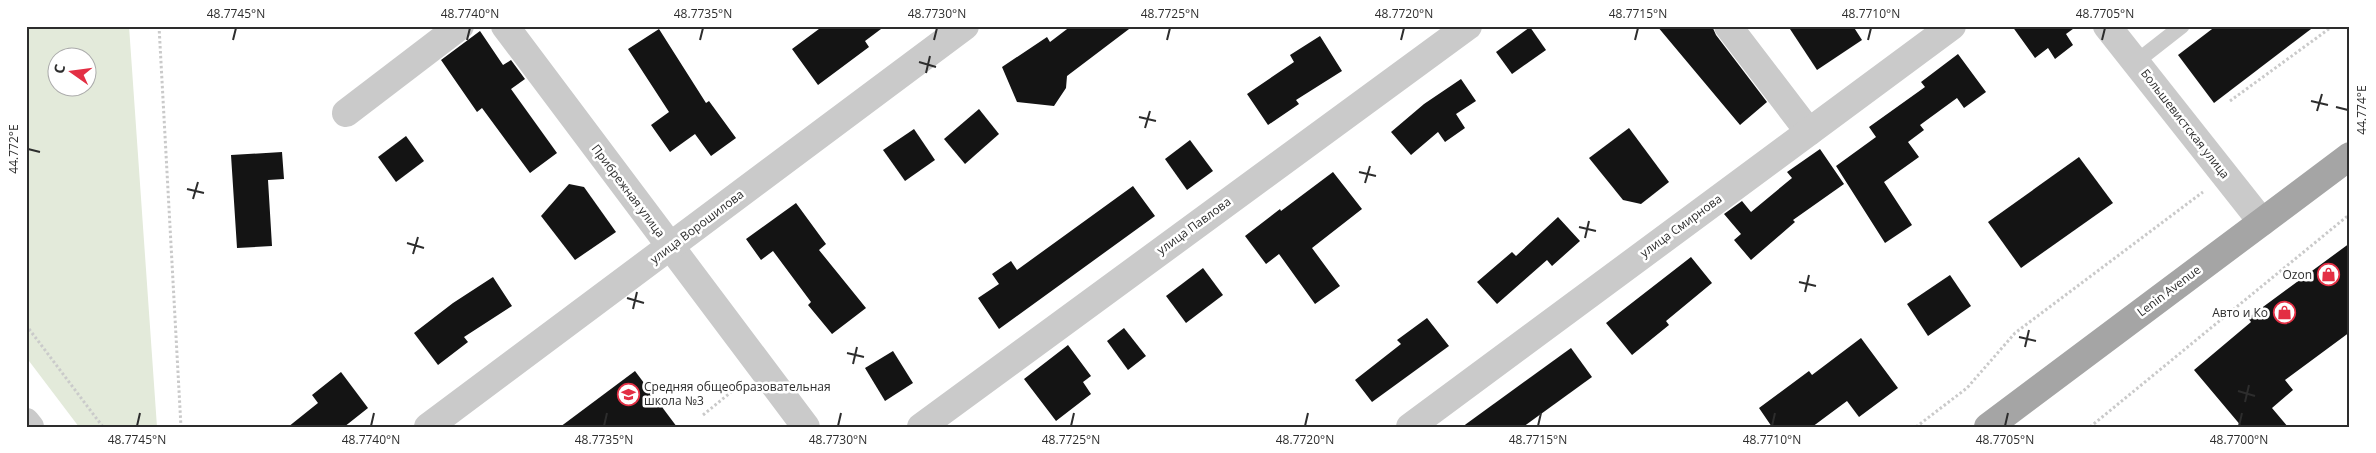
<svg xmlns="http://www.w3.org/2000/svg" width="2376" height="453" font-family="'Open Sans',sans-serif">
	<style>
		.green { fill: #e3eada; fill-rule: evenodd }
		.building { fill: #141414 }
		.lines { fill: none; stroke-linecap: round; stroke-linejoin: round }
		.path { stroke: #cacaca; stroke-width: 3; stroke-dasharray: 2.5 2.5; stroke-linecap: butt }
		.service { stroke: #cacaca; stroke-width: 15 }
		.minor { stroke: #cacaca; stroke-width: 28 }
		.tertiary { stroke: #cacaca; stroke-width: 28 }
		.primary { stroke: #a5a5a5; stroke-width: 28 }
		.ticks { fill: none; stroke: #2d2d2d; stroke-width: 2 }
		.labels { text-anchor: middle; stroke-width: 5; stroke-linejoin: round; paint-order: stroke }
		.street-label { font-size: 12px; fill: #2d2d2d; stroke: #fff }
		.poi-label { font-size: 12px; fill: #2d2d2d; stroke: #fff; text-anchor: end }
		.neatline { fill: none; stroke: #2d2d2d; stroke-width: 2 }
		.ticks-label { font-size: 12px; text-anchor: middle; fill: #2d2d2d }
	</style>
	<rect width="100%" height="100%" fill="#fff"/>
	<!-- green -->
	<path class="green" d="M26 26H129L157 427H79L26 357ZM58 58H88V88H58Z"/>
	<!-- building -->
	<g class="building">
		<polygon points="823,26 885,26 865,41 869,47 818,85 792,49"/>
		<polygon points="1071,26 1133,26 1067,76 1066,88 1054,106 1017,102 1002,67 1047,37 1050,42"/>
		<polygon points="1657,26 1712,26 1716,35 1767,102 1740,125"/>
		<polygon points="1788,26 1853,26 1862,40 1817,70"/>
		<polygon points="2012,26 2077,26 2066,34 2073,45 2055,59 2048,48 2035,58"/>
		<polygon points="2216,26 2315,26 2214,103 2178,55"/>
		<polygon points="1530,27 1546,50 1512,74 1496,52"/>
		<polygon points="659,29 706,103 709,101 736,138 711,156 695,134 670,152 651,125 669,112 628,49"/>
		<polygon points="480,31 503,65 511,60 525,79 511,89 557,153 530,173 482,108 477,112 441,60"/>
		<polygon points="1320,36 1342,71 1296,100 1299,104 1268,125 1247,94 1294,62 1290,55"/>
		<polygon points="1958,54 1986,92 1964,108 1957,98 1920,125 1924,130 1908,142 1919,157 1884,182 1912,225 1885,243 1836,166 1876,137 1869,127 1925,87 1921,82"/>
		<polygon points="1461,79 1476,101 1456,114 1465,128 1445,142 1438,132 1411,155 1391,132 1424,104"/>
		<polygon points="979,109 999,134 965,164 944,139"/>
		<polygon points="1629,128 1669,182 1641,204 1623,200 1589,158"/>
		<polygon points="914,129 935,160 905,181 883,150"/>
		<polygon points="406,136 424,161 396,182 378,157"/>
		<polygon points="1190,140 1213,171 1187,190 1165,159"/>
		<polygon points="1820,149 1844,184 1793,220 1795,222 1751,260 1734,240 1741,234 1724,214 1742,201 1751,212 1792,178 1787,172"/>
		<polygon points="282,152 284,179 268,180 272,246 237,248 231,155"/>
		<polygon points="2079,157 2113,203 2021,268 1988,222"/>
		<polygon points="1333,172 1362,209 1312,248 1340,286 1315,304 1279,254 1266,264 1245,236 1280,209 1281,211"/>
		<polygon points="569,184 584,187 616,232 575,260 541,216"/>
		<polygon points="1133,186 1155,216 999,329 978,298 999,284 992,274 1011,261 1017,270"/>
		<polygon points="796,203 826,244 819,250 866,308 832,334 808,305 811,302 773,251 761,260 746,239"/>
		<polygon points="1558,217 1580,241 1552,266 1547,260 1497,304 1477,282 1512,252 1516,256"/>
		<polygon points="2350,243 2350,332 2285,380 2293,390 2272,408 2288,427 2242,427 2194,370 2251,322 2248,318"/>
		<polygon points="1691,257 1712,283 1666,321 1669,325 1632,355 1606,323"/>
		<polygon points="1203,268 1223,295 1186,323 1166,296"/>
		<polygon points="1950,275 1971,306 1928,336 1907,304"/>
		<polygon points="493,277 512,306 464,337 468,342 438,365 414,333 453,303"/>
		<polygon points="1427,318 1449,346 1372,402 1355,380 1401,344 1397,340"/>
		<polygon points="1124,328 1146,356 1128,370 1107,341"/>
		<polygon points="1861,338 1898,388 1859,417 1847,401 1812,427 1772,427 1759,408 1809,371 1812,375"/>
		<polygon points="1068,345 1091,376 1083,382 1091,394 1056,421 1024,379"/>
		<polygon points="1571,348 1592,377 1523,427 1462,427"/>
		<polygon points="893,351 913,383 885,401 865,368"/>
		<polygon points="635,371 677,427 560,427"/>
		<polygon points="341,372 368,408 344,427 288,427 318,403 312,395"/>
	</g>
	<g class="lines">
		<!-- path -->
		<g class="path">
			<polyline points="159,26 181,427"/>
			<polyline points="2230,101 2333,26"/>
			<polyline points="26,325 103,427"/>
			<polyline points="703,415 741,384"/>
			<polyline points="1916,427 1967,388 2015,333 2203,192"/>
			<polyline points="2090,427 2350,214"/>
		</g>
		<!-- service -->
		<polyline class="service" points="2136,62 2182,26"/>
		<!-- minor -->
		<g class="minor">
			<polyline points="505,26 806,427"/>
			<polyline points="1728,26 1809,132"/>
			<polyline points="2107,26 2262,222"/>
			<polyline points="346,113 460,26"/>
			<polyline points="428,427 965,26"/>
			<polyline points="921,427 1468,26"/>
			<polyline points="1410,427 1952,26"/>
		</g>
		<!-- tertiary -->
		<polyline class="tertiary" points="26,422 30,427"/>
		<!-- primary -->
		<polyline class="primary" points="1988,427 2350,156"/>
	</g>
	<!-- ticks -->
	<path class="ticks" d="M233 40 236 28M467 40 470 28M700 40 703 28M934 40 937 28M1167 40 1170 28M1401 40 1404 28M1635 40 1638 28M1868 40 1871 28M2102 40 2105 28M919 62 936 67M926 73 930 56M2311 101 2328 105M2336 107 2348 110M2317 111 2322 94M1139 117 1156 121M1145 128 1150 111M28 149 40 152M1359 172 1376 176M1365 183 1370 166M187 189 204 193M193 199 198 182M1579 227 1596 231M1585 238 1589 221M407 243 424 248M413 254 418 237M1799 282 1816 286M1805 292 1809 275M627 298 644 303M633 309 637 292M2019 337 2036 341M2025 347 2029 330M847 353 864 357M853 364 857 347M2238 391 2255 396M2245 402 2249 385M137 426 140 413M371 426 374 413M604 426 607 413M838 426 841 413M1071 426 1074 413M1305 426 1308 413M1538 426 1541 413M1772 426 1775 413M2005 426 2008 413M2239 426 2242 413"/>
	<!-- icons -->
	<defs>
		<symbol id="shop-ring" viewBox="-11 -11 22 22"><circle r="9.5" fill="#fff" stroke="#e32f44" stroke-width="1.5"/><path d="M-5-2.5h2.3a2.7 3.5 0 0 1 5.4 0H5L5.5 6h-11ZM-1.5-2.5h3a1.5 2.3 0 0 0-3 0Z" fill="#e32f44"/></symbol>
		<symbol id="school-ring" viewBox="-11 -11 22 22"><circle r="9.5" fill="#fff" stroke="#e32f44" stroke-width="1.5"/><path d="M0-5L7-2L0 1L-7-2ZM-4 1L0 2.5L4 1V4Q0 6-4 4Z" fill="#e32f44"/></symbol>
	</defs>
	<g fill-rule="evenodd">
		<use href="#shop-ring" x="2316" y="262" width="25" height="25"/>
		<use href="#shop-ring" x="2272" y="300" width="25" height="25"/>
		<use href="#school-ring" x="616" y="382" width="25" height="25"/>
	</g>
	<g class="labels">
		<!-- street labels -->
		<g class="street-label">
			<text transform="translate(2185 124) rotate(52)" y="4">Большевистская улица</text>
			<text transform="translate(628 191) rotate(53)" y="4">Прибрежная улица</text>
			<text transform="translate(1194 226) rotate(-36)" y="4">улица Павлова</text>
			<text transform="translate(1681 226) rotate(-36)" y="4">улица Смирнова</text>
			<text transform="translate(697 227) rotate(-37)" y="4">улица Ворошилова</text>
			<text transform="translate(2169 291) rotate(-37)" y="4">Lenin Avenue</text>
		</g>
		<!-- poi labels -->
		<g class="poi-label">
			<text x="2312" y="279">Ozon</text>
			<text x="2268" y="317">Авто и Ко</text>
			<text x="644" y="391" text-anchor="start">Средняя общеобразовательная<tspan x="644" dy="14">школа №3</tspan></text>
		</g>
	</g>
	<!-- border -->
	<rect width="2376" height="453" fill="none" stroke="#ffffff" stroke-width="55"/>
	<!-- north arrow -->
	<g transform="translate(72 72) rotate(284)"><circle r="24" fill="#ffffff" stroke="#ababab"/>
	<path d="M0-4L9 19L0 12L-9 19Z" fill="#e32f44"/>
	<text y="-8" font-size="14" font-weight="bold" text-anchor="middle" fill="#2d2d2d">С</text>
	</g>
	<rect x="28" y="28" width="2320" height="398" class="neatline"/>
	<g class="ticks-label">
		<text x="236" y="18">48.7745°N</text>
		<text x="470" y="18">48.7740°N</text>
		<text x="703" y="18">48.7735°N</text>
		<text x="937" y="18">48.7730°N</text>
		<text x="1170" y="18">48.7725°N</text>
		<text x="1404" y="18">48.7720°N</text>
		<text x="1638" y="18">48.7715°N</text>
		<text x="1871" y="18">48.7710°N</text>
		<text x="2105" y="18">48.7705°N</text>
		<text transform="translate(2362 110) rotate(-90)" y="4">44.774°E</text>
		<text transform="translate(14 149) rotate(-90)" y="4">44.772°E</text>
		<text x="137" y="444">48.7745°N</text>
		<text x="371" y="444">48.7740°N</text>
		<text x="604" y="444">48.7735°N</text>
		<text x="838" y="444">48.7730°N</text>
		<text x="1071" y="444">48.7725°N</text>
		<text x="1305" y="444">48.7720°N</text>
		<text x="1538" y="444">48.7715°N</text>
		<text x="1772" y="444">48.7710°N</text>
		<text x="2005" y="444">48.7705°N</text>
		<text x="2239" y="444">48.7700°N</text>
	</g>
</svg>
